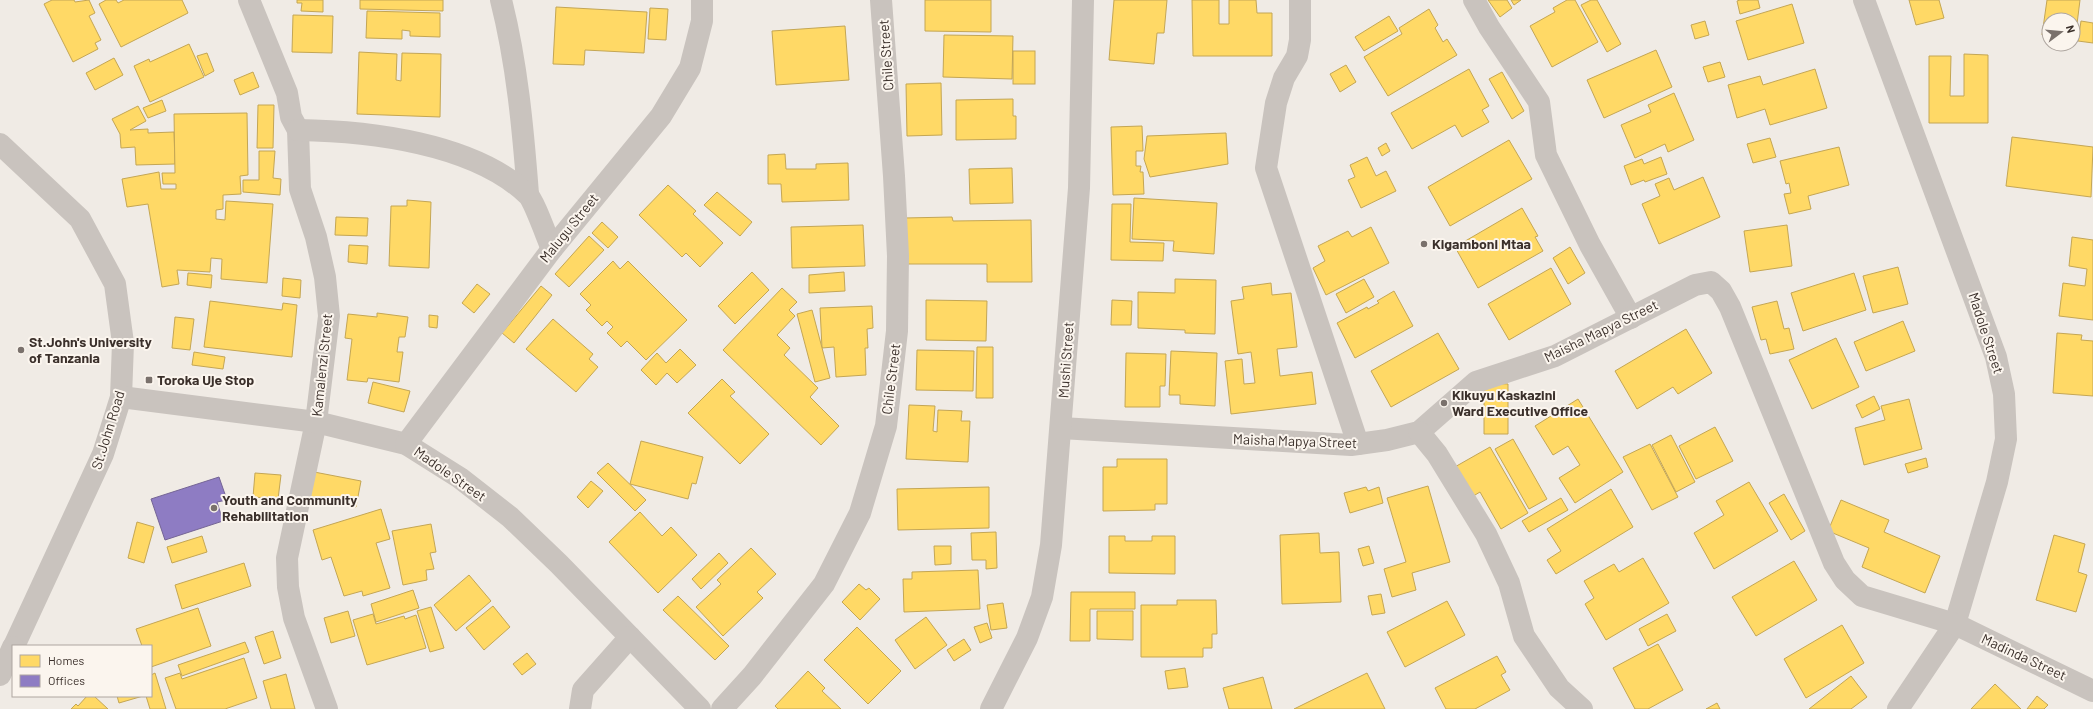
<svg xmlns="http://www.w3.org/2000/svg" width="2093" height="709" font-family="Barlow,sans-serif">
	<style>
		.homes { fill: #ffd966; stroke: #c4a654 }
		.offices { fill: #8e7cc3; stroke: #756595 }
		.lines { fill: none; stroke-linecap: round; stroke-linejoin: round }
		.minor { stroke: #c9c3be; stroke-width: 22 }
		.poi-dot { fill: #7a716c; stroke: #fbf5ee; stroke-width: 1.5 }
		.labels { text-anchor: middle; stroke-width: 4; stroke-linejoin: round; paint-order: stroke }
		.street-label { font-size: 14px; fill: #3b302b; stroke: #fbf5ee }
		.poi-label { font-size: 14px; font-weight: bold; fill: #3b302b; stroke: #fbf5ee; text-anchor: start }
	</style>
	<rect width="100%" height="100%" fill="#f0ebe5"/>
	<!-- homes -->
	<g class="homes">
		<polygon points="52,0 74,0 75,2 89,0 95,13 89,16 101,40 95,43 98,49 73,62 44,4"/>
		<polygon points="106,0 116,0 118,3 124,0 182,0 188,13 121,47 99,4"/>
		<polygon points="297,0 323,0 323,12 301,11 302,3 297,3"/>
		<polygon points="360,0 443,0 443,11 360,9"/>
		<polygon points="925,0 991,0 991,32 925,31"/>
		<polygon points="1114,0 1167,0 1164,33 1157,33 1154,64 1109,60"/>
		<polygon points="1192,0 1219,0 1219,24 1229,24 1229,0 1256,0 1257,13 1272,13 1272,56 1193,56"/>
		<polygon points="1488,0 1507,0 1512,8 1500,17"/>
		<polygon points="1511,0 1521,0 1514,5"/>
		<polygon points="1567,0 1575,0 1598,42 1552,67 1530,26 1555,12 1553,8"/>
		<polygon points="1591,0 1597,0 1621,44 1607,52 1581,5"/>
		<polygon points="1740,0 1758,0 1760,8 1740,14 1737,1"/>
		<polygon points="1909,0 1939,0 1944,18 1916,25"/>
		<polygon points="2047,0 2080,0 2075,40 2073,40 2073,20 2049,20 2049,36 2042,35"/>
		<polygon points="1792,4 1804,43 1748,60 1736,21"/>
		<polygon points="556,7 647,12 644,53 585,50 584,65 553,64"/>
		<polygon points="650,8 668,9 666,40 648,39"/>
		<polygon points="1429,9 1438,25 1435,28 1443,42 1447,39 1457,55 1388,96 1364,57 1402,34 1399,28"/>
		<polygon points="367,11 440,13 440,37 410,36 410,31 402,30 402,39 366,38"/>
		<polygon points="293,15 333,16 332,53 292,52"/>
		<polygon points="1389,16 1398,31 1364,51 1355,37"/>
		<polygon points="1705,21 1709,35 1695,39 1691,25"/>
		<polygon points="2081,21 2093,23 2093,43 2078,41"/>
		<polygon points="845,26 849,80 776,85 772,31"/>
		<polygon points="944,35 1013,36 1012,79 943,77"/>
		<polygon points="189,44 204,77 150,102 134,66 149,59 150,62"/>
		<polygon points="1656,50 1672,87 1604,118 1587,80"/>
		<rect x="1013" y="51" width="22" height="33"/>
		<polygon points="359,52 397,54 396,80 401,81 402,53 441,54 440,117 357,114"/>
		<polygon points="207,53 214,71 205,76 197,56"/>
		<polygon points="1964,54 1988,55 1988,123 1929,123 1929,56 1951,56 1950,96 1964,96"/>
		<polygon points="114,58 123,75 95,90 86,73"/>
		<polygon points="1720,62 1725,77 1708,82 1703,67"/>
		<polygon points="1346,65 1356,82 1340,92 1330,74"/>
		<polygon points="1469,69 1489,106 1482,110 1489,122 1462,137 1455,125 1412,149 1391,113"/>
		<polygon points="1815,69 1827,108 1770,125 1765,109 1737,118 1728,85 1760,76 1763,85"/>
		<polygon points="253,72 259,87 240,95 234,80"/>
		<polygon points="1502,72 1524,111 1512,119 1489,79"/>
		<polygon points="941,83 942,135 907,136 906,84"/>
		<polygon points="1674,93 1694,140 1668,152 1665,144 1635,158 1621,125 1651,112 1648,105"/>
		<polygon points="1013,99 1013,116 1016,116 1016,139 956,140 956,100"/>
		<polygon points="162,100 166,111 148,118 143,108"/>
		<polygon points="258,105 274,105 273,148 257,148"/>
		<polygon points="138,106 146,121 130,130 148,129 148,133 174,132 175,164 136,165 135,147 121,148 120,134 112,119"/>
		<polygon points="247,113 248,175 240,176 241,194 223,195 223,209 216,210 216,219 225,220 226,201 273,204 267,283 221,279 222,259 211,258 210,272 177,270 179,284 162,287 148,204 127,207 122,179 159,172 161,189 176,189 176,184 163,184 162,173 175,173 174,114"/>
		<polygon points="1142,126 1143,151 1136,151 1136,166 1141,166 1140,172 1143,172 1144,194 1113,195 1111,127"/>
		<polygon points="1226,133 1228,164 1150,177 1144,159 1147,136"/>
		<polygon points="2012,137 2093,147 2091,197 2006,186"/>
		<polygon points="1770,138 1776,157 1753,163 1747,144"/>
		<polygon points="1509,140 1532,179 1450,226 1428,187"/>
		<polygon points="1386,143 1390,151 1382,156 1378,148"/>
		<polygon points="1839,147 1849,185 1808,196 1811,209 1789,214 1784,194 1791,193 1789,183 1786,184 1780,161"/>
		<polygon points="259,151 275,151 273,178 281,179 280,195 243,192 243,180 259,180"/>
		<polygon points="785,154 786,169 816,169 816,164 848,163 849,200 782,202 781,184 768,184 768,155"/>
		<polygon points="1367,157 1376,176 1386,171 1396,191 1361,208 1348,180 1355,177 1350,165"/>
		<polygon points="1661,157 1667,174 1645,182 1644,180 1631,185 1624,166 1642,159 1644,164"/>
		<polygon points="1012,168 1013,203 970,204 969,169"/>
		<polygon points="1703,177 1720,217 1659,244 1642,204 1660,196 1655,184 1669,178 1674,190"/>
		<polygon points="668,185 696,211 693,214 723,243 700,267 686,253 682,257 639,215"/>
		<polygon points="717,192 752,222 740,236 704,205"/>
		<polygon points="1134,198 1217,203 1214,254 1173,251 1174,241 1132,239"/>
		<polygon points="407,200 431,202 429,268 389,266 391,206 407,206"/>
		<polygon points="1112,204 1131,204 1130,242 1164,243 1163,261 1111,260"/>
		<polygon points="1522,208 1538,236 1535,237 1543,251 1478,288 1455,247"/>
		<polygon points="336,217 368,218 367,236 335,235"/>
		<polygon points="952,217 953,221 1031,220 1032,282 987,282 987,264 904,264 904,218"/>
		<polygon points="602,222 618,237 608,248 592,233"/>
		<polygon points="863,225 865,266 792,268 791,227"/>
		<polygon points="1787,225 1792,266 1750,272 1744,231"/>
		<polygon points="1371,227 1389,263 1326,295 1313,268 1325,261 1318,246 1348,231 1352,237"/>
		<polygon points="589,236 604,250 569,287 555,274"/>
		<polygon points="2072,237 2093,240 2093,320 2059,316 2063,283 2085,286 2087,269 2069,266"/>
		<polygon points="349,245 368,246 367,264 348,262"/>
		<polygon points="1570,247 1585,273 1568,284 1553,258"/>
		<polygon points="613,261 620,269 628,261 687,320 646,360 627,341 621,347 607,333 613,327 607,321 602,326 586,310 591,305 580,294"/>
		<polygon points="1898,267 1908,304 1873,313 1863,276"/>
		<polygon points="1551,268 1571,304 1509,340 1488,304"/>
		<polygon points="752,272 769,290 735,324 718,306"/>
		<polygon points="844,272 845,291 809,293 809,275"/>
		<polygon points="188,273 212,275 211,288 187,285"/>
		<polygon points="1854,273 1866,310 1803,331 1791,293"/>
		<polygon points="283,278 301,280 300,298 282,296"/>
		<polygon points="1175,279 1216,280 1215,334 1185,333 1185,330 1138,328 1138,292 1175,293"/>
		<polygon points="1364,279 1374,297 1346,313 1336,294"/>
		<polygon points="1271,283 1272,295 1291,293 1297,347 1277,349 1280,376 1312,372 1316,404 1231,414 1225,361 1242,359 1244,384 1255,383 1251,352 1238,354 1231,301 1244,299 1242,287"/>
		<polygon points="477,284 490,294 474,313 462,303"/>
		<polygon points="541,286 552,295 514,343 502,333"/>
		<polygon points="782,288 797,302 789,310 795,316 777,335 790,348 784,355 818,388 810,397 839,426 821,445 723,350"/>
		<polygon points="1394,291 1413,326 1355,358 1337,323 1367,307 1368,309 1379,303 1377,301"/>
		<polygon points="926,300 987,301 986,341 926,340"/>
		<polygon points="1112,300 1132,301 1131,325 1111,325"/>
		<polygon points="210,301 282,310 283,303 297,305 292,357 204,347"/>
		<polygon points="1777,301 1784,329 1789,328 1794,349 1770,354 1766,339 1761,340 1752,307"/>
		<polygon points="872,306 873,328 867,329 868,348 865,348 866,375 836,377 834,347 822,348 820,308"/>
		<polygon points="812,310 830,378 815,382 797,314"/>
		<polygon points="377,313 408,317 405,337 399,337 397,352 403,352 399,382 368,378 367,382 347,380 352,339 345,338 348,314 377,317"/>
		<polygon points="429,315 438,316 437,328 429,327"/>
		<polygon points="175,317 194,319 190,350 172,348"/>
		<polygon points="553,319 593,354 589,359 598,367 576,392 526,349"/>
		<polygon points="1903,321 1915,351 1866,371 1854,342"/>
		<polygon points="1686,329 1712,373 1678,394 1673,387 1637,409 1615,371"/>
		<polygon points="1438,333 1459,369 1391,407 1371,371"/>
		<polygon points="2057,333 2082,335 2081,340 2093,341 2093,396 2053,393"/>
		<polygon points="1836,338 1859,387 1812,409 1789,360"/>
		<polygon points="977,347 993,347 993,398 976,398"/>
		<polygon points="680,349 696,365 677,383 667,373 656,385 641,370 657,353 666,363"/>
		<polygon points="917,350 974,351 973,391 916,390"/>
		<polygon points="1171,351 1217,353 1215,406 1180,404 1180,395 1169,395"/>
		<polygon points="194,352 225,357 223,369 192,365"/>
		<polygon points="1126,353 1166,354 1165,386 1160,386 1160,407 1125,407"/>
		<polygon points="722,379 735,392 730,396 769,434 740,464 688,413"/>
		<polygon points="373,382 410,391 404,412 368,403"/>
		<polygon points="1484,383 1508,384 1508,434 1484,434"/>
		<polygon points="1874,396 1880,409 1862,418 1856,405"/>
		<polygon points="1578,399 1623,472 1575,503 1559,478 1580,465 1568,446 1553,455 1535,426"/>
		<polygon points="1909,399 1922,449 1864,465 1855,428 1885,420 1881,406"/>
		<polygon points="909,405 935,406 933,431 937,432 938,410 962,411 961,421 970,421 968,462 906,459"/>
		<polygon points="1715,427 1733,461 1696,479 1679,446"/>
		<polygon points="1671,435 1695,482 1676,492 1652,445"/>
		<polygon points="1513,439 1547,499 1529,509 1495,449"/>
		<polygon points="641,441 703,457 696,484 692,483 688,499 630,484"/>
		<polygon points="1650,444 1678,497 1652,510 1623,457"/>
		<polygon points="1490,447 1528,513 1501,529 1480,492 1470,498 1453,468"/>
		<polygon points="1926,458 1928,467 1908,473 1905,464"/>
		<polygon points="1117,459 1167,459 1167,504 1155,504 1155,510 1103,511 1103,467 1117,467"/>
		<polygon points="608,463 646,500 635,511 597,473"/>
		<polygon points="309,471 361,481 356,507 304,498"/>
		<polygon points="255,473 281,475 278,499 253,497"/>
		<polygon points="591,481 603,491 588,508 577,497"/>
		<polygon points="1749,482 1778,531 1714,569 1694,533 1724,515 1716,501"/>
		<polygon points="1428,486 1450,562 1412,573 1416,590 1392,597 1384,569 1406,562 1387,498"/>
		<polygon points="989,487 989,528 898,530 897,489"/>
		<polygon points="1366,487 1368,491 1379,487 1383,503 1350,513 1344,493"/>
		<polygon points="1611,489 1633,527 1556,574 1547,560 1561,551 1547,529"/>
		<polygon points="1784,494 1805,531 1791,540 1769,503"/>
		<polygon points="1561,498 1568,510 1529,532 1522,521"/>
		<polygon points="1841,500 1889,520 1884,532 1940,556 1925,593 1862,567 1869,548 1828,531"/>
		<polygon points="381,509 390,539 376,543 390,588 363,596 362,591 344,596 331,557 322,560 313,530"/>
		<polygon points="640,512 662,536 671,527 697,555 658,593 609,542"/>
		<polygon points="137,522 154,527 144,563 128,558"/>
		<polygon points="431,524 436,552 430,553 434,569 426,570 427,580 403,585 392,531"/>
		<polygon points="996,532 997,568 986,569 986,560 972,560 971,533"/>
		<polygon points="1319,533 1320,553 1339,552 1341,602 1282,604 1280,535"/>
		<polygon points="2054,535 2085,544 2078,572 2087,575 2076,612 2036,600"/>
		<polygon points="202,536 207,552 172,563 167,547"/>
		<polygon points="1109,536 1125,536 1125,541 1152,541 1152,536 1175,536 1175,574 1109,573"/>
		<polygon points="934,546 951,546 951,564 935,565"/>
		<polygon points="1369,546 1374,563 1363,566 1358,549"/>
		<polygon points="751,548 776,574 757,592 763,598 723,636 696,607 721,584 717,580"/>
		<polygon points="719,553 728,563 701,589 692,579"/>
		<polygon points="1643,558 1669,603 1606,640 1585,604 1594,598 1584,581 1614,564 1619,572"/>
		<polygon points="1794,561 1817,600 1756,636 1732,597"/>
		<polygon points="244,563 251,586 182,609 175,585"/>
		<polygon points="978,570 980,609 904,612 903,579 912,579 912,572"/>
		<polygon points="469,575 491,601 456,631 434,605"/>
		<polygon points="859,584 866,590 869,588 880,599 860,620 842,602"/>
		<polygon points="413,590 419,608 376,622 371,604"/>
		<polygon points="1071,592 1135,592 1135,609 1090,609 1090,641 1070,641"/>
		<polygon points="1381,594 1385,613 1372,615 1368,596"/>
		<polygon points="678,596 729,646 715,660 663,610"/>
		<polygon points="1177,600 1216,600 1217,634 1212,634 1212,648 1203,648 1203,657 1141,657 1141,605 1177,605"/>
		<polygon points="1447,601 1465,635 1405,667 1387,632"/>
		<polygon points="1003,603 1007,628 991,630 987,605"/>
		<polygon points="493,606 510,627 484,650 466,628"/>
		<polygon points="431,607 444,648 430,652 417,611"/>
		<polygon points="198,608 211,646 151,667 151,646 142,646 136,629"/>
		<polygon points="348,611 355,636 331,643 324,618"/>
		<polygon points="1097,611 1133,611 1133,640 1097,639"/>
		<polygon points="373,614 376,624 404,616 405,619 416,615 426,648 367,665 353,620"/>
		<polygon points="1667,614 1676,631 1648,646 1639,629"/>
		<polygon points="926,617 947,645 915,669 895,640"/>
		<polygon points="987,623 992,638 980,643 974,627"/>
		<polygon points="1842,625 1864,663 1806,698 1784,659"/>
		<polygon points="857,627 901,671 868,704 824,660"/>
		<polygon points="273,631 281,658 264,664 255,637"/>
		<polygon points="964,639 971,650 954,661 947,650"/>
		<polygon points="245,642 249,652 182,676 178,665"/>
		<polygon points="1658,644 1683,690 1648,709 1635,709 1613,668"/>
		<polygon points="527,653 536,664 522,675 513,664"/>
		<polygon points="1497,656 1506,672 1501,675 1510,690 1475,709 1446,709 1435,688"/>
		<polygon points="244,658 257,698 225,709 176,709 165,678 180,673 182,679"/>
		<polygon points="1185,668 1188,687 1168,689 1165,671"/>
		<polygon points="808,671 825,688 822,691 841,709 778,709 775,706"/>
		<polygon points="155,673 166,709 150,709 146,696 151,696 151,675"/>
		<polygon points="1367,673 1385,709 1294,709"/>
		<polygon points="286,674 295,709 271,709 263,681"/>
		<polygon points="1851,676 1867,697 1851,709 1809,709"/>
		<polygon points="1263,677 1272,709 1229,709 1223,688"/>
		<polygon points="1995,684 2021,709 1971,709"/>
		<polygon points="87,696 94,696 108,709 71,709 76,704 78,706"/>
		<polygon points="117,696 143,696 119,703"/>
		<polygon points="2037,696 2048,705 2044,709 2027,709"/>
		<polygon points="1717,703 1720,709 1706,709"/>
	</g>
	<!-- offices -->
	<polygon class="offices" points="219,477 227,500 217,502 223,521 165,540 151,499"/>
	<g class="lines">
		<!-- minor -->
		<g class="minor">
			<polyline points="249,0 287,93 291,117 298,130 300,189 316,237 325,277 329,316 316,422 287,558 288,587 294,618 327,709"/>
			<path d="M501 0C517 63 523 129 528 194"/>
			<polyline points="1300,0 1300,40 1297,56 1284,78 1276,103 1266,168 1358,444"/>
			<polyline points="1474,0 1489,27 1539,102 1546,155 1590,245 1631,318"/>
			<polyline points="1864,0 1996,357 2004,394 2006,439 1997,482 1955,624 1898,709"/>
			<path d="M298 130C369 131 473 143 527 194 534 200 547 238 552 249"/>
			<polyline points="0,144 80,219 115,284 123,343 121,397 103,454 14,646"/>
			<polyline points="121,397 316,422 406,444 460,478 510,517 559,564 700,709"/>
			<polyline points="1061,428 1351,445 1387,440 1419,432 1476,382 1555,356 1695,285 1711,282 1721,291 1730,307 1834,563 1845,580 1862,596 1955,624 2093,691"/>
			<polyline points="1419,432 1437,454 1486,534 1509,583 1524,636 1559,688 1582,709"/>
			<polyline points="406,444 552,249 661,116 690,68 702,21 702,0"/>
			<polyline points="0,675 13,647"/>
			<polyline points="580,709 583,690 630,637"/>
			<polyline points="722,709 752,676 824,584 860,513 886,426 897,331 898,256 894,176 881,0"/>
			<polyline points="991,709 1027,638 1042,597 1051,545 1079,188 1083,0"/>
		</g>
	</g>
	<!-- markers -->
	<g class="poi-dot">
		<circle cx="1424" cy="244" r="4"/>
		<circle cx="21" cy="350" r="4"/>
		<rect x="145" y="376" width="8" height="8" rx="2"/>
		<circle cx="1444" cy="403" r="4"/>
		<circle cx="214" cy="508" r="4"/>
	</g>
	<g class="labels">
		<!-- street labels -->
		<g class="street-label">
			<text transform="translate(886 55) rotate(-94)" y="5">Chile Street</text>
			<text transform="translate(569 228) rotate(-51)" y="5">Malugu Street</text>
			<text transform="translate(1601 331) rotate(-26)" y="5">Maisha Mapya Street</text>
			<text transform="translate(1986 333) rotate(72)" y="5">Madole Street</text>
			<text transform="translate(1066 360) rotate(-86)" y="5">Mushi Street</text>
			<text transform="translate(322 365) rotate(-84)" y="5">Kamalenzi Street</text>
			<text transform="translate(891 379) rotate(-83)" y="5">Chile Street</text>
			<text transform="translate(108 430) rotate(-73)" y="5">St.John Road</text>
			<text transform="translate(1295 441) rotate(2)" y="5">Maisha Mapya Street</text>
			<text transform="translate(450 474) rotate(35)" y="5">Madole Street</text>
			<text transform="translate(2024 657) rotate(25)" y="5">Madinda Street</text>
		</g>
		<!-- poi labels -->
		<g class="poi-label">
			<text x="1432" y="249">Kigamboni Mtaa</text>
			<text x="29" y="347">St.John's University<tspan x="29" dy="16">of Tanzania</tspan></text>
			<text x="157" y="385">Toroka Uje Stop</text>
			<text x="1452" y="400">Kikuyu Kaskazini<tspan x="1452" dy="16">Ward Executive Office</tspan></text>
			<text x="222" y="505">Youth and Community<tspan x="222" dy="16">Rehabilitation</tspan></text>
		</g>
	</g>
	<!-- legend -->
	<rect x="12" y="645" width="140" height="52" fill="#fbf5ee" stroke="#aea6a0"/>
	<rect x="20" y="655" width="20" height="12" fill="#ffd966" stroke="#aea6a0"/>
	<text x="48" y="665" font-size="12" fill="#3b302b">Homes</text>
	<rect x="20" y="675" width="20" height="12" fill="#8e7cc3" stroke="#aea6a0"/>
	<text x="48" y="685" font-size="12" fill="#3b302b">Offices</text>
	<!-- north arrow -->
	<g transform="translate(2061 32) rotate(74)"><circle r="19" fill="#fbf5ee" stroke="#aea6a0"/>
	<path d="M0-3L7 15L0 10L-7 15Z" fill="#7a716c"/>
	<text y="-6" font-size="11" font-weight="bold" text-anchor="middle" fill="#3b302b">N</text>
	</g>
</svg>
